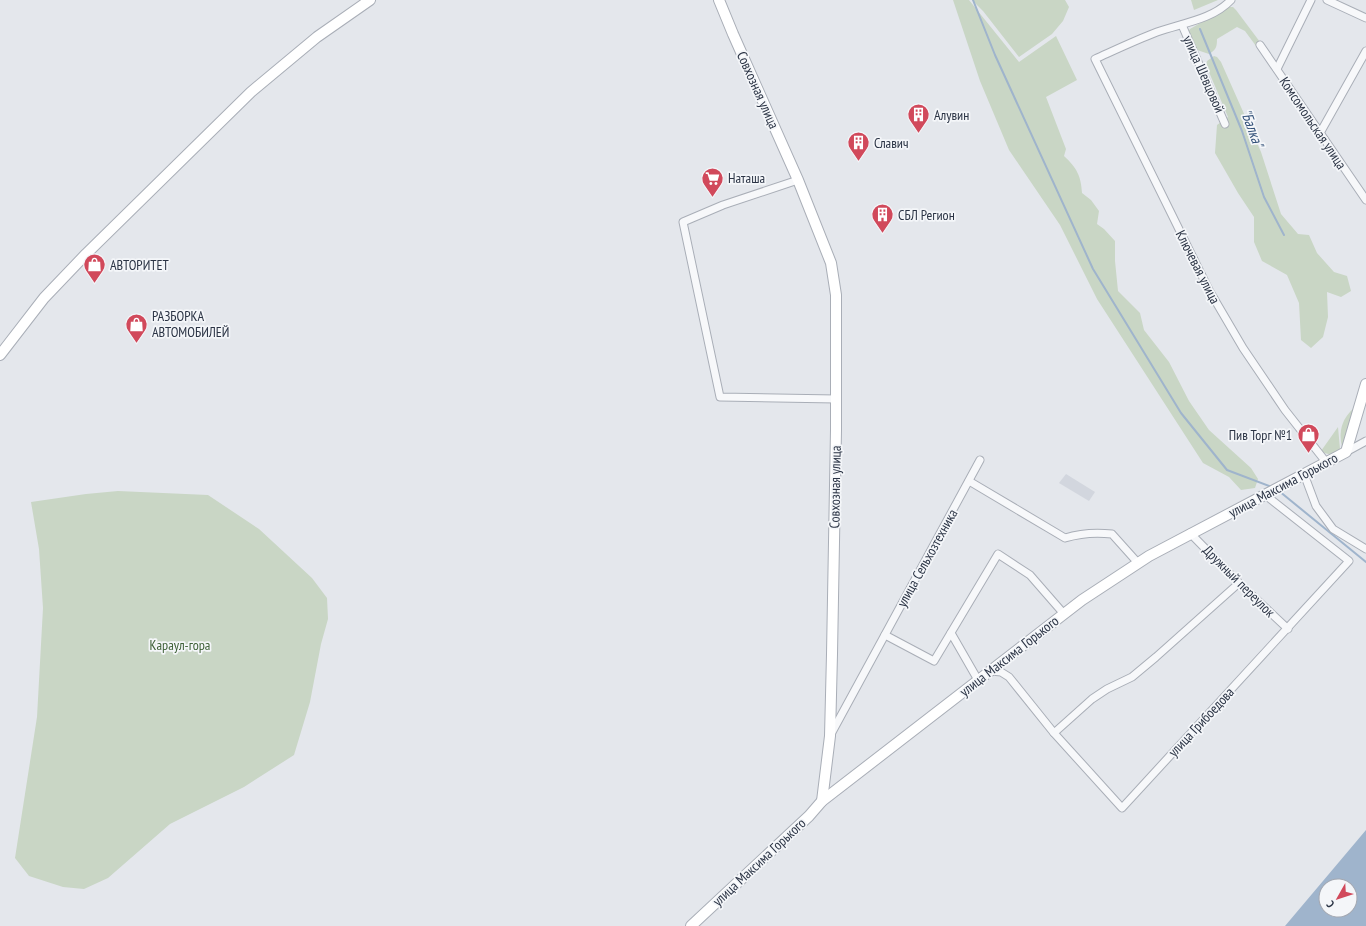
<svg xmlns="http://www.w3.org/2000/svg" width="1366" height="926" font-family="'PT Sans Narrow',sans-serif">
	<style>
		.built { fill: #d2d6de }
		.green { fill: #c9d6c5 }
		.water { fill: #9fb4cc; fill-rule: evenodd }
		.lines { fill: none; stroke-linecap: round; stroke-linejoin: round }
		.stream { stroke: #9fb4cc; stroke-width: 2 }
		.street-casing { stroke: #a9aeb7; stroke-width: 9 }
		.secondary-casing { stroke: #a9aeb7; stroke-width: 12 }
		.street { stroke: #f7f8fa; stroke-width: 7 }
		.secondary { stroke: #fff; stroke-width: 10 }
		.labels { text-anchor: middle; stroke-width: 3.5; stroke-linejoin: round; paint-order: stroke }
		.street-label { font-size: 14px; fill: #2b3445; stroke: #f4f6f9 }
		.poi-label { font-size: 14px; fill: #2b3445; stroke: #f4f6f9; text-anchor: start }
		.park-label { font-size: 14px; fill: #3f6138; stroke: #f4f6f9 }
		.water-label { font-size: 15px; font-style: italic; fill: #34527a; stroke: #f4f6f9 }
	</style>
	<rect width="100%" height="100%" fill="#e4e7ec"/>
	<!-- built -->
	<polygon class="built" points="1066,474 1095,492 1089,501 1059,483"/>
	<!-- green -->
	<g class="green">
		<path d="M953 0H969L1019 62 1056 36 1077 80 1046 97 1066 149 1064 156C1077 168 1081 176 1082 193L1091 200 1099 211 1097 224 1104 229 1115 241V261L1118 291 1140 313 1144 330 1169 362 1189 401 1209 430 1251 468 1258 479 1255 488 1241 490 1229 477 1203 463 1097 299 1060 225 1009 150 980 81Z"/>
		<polygon points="972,0 1065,0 1069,7 1063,21 1052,34 1019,57 983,11"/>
		<polygon points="1191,0 1218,0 1194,10"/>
		<path d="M1228 7H1233L1236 10 1260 42 1259 45 1256 46 1245 31 1237 27 1217 39C1217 47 1216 50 1209 54L1197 50 1188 32 1190 29Z"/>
		<polygon points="1214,56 1217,57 1221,62 1261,152 1281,214 1298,234 1309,235 1317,253 1334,272 1347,276 1351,291 1341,297 1327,292 1328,317 1323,337 1311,348 1301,340 1299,303 1287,275 1262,261 1254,242 1254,217 1238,193 1215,153 1217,125 1228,117 1206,65 1207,61"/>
		<path d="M1355 407 1342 447C1338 431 1342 418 1355 407Z"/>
		<path d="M1338 427 1340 449C1332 454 1329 456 1321 451Z"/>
		<polygon points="118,491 208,495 259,529 312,578 327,598 328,619 321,644 310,702 294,755 244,787 170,824 108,878 84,889 63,887 29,876 15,858 37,717 43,608 39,549 31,502 86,494"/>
	</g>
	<!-- water -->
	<path class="water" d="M1366 830V926H1285ZM1326 886H1350V910H1326Z"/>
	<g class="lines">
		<!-- stream -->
		<g class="stream">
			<polyline points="973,0 995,55 1093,269 1181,413 1227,470 1272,487"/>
			<polyline points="1200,29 1242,131 1264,197 1284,235"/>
			<polyline points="1279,491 1366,562"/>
		</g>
		<defs>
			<g id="street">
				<path d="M1231 0C1212 20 1182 23 1157 32 1136 40 1115 50 1095 59L1209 290 1243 348 1285 410 1326 462"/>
				<polyline points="1327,0 1366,18"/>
				<polyline points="1182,25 1225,124"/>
				<polyline points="1260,45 1366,200"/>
				<polyline points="1277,69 1311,0"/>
				<polyline points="1320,133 1366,51"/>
				<polyline points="798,180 723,205 683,222 720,397 836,399"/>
				<polyline points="1346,452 1366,441"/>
				<polyline points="1304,474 1316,506 1333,529 1366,549"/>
				<path d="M969 481 1065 538C1081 533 1095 532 1112 534L1138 563"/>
				<polyline points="1190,533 1239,583 1288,629"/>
				<polyline points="951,633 978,680"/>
				<polyline points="885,635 934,661 998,554 1030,575 1064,614"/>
				<polyline points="991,671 1001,672 1009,677 1054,733 1122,808 1349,561 1264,494"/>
				<polyline points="1054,733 1092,699 1107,689 1132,677 1156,657 1239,583"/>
				<polyline points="831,734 980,460"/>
			</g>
			<g id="secondary">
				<polyline points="719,0 733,34 798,180 831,263 836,295 836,430 832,654 830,736 822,801"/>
				<polyline points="0,355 44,298 86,254 251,92 317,37 370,0"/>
				<polyline points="691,926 809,816 822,801 1082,600 1149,556 1346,452 1366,384"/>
			</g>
		</defs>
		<!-- street casing -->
		<use href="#street" class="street-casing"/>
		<!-- secondary casing -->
		<use href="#secondary" class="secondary-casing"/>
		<!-- street -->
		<use href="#street" class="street"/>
		<!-- secondary -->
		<use href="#secondary" class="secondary"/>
	</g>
	<!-- icons -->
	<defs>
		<symbol id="building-pin" viewBox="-11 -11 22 30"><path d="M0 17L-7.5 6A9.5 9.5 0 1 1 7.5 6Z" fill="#d1495b" stroke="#f4f6f9"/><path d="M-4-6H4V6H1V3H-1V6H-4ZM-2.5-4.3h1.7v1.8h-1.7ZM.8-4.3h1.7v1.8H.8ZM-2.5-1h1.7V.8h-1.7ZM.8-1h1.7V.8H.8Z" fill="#fff"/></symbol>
		<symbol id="supermarket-pin" viewBox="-11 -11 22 30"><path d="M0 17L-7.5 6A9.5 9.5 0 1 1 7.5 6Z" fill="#d1495b" stroke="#f4f6f9"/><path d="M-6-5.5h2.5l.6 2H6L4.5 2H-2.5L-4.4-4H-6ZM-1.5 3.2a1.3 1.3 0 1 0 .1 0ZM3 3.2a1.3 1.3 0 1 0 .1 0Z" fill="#fff"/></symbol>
		<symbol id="shop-pin" viewBox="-11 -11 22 30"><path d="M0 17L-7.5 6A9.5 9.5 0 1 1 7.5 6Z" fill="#d1495b" stroke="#f4f6f9"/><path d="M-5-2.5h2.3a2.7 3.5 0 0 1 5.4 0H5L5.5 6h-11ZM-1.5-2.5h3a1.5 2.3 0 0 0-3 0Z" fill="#fff"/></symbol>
	</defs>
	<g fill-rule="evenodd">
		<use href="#building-pin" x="906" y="102" width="25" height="34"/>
		<use href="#building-pin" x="846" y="130" width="25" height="34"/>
		<use href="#supermarket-pin" x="700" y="166" width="25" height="34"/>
		<use href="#building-pin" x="870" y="202" width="25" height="34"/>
		<use href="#shop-pin" x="82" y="252" width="25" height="34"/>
		<use href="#shop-pin" x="124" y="312" width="25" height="34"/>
		<use href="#shop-pin" x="1296" y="422" width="25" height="34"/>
	</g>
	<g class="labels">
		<!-- street labels -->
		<g class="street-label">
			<text transform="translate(1204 74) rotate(66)" y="5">улица Шевцовой</text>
			<text transform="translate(758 90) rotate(66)" y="5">Совхозная улица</text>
			<text transform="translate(1313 123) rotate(56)" y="5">Комсомольская улица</text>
			<text transform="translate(1198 267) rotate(63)" y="5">Ключевая улица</text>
			<text transform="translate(1283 485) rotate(-28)" y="5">улица Максима Горького</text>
			<text transform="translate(835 487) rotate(-89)" y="5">Совхозная улица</text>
			<text transform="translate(927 558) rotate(-61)" y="5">улица Сельхозтехника</text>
			<text transform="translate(1239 581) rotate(45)" y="5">Дружный переулок</text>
			<text transform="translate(1009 656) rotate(-38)" y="5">улица Максима Горького</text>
			<text transform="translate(1201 722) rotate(-47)" y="5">улица Грибоедова</text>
			<text transform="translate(759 862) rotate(-43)" y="5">улица Максима Горького</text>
		</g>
		<!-- poi labels -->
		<g class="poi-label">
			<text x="934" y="120">Алувин</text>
			<text x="874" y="148">Славич</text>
			<text x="728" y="183">Наташа</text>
			<text x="898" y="220">СБЛ Регион</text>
			<text x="110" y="270">АВТОРИТЕТ</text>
			<text x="152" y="321">РАЗБОРКА<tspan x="152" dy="16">АВТОМОБИЛЕЙ</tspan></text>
			<text x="1292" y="440" text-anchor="end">Пив Торг №1</text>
		</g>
		<!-- park labels -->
		<g class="park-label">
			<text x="180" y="650">Караул-гора</text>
		</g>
		<!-- water labels -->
		<g class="water-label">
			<text transform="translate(1252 128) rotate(70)" y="5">"Балка"</text>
		</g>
	</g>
	<!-- north arrow -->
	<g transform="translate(1338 898) rotate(231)"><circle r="19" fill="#f4f6f9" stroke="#a4a8b1"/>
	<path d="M0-3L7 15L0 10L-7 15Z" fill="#d1495b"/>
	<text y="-6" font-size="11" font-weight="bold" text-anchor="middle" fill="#2b3445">С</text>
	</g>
</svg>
